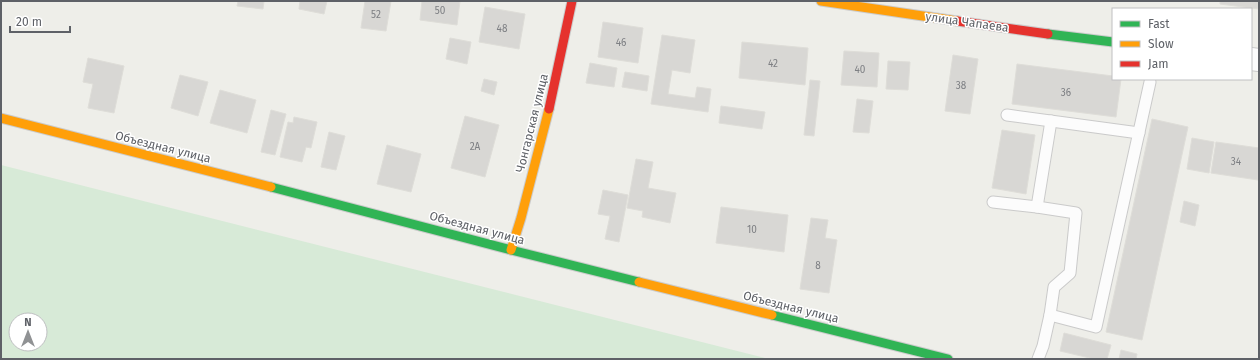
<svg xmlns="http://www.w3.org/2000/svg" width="1260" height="360" font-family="'Fira Sans',sans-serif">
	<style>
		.green { fill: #d7ead7; fill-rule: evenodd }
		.building { fill: #d8d7d4; stroke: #deddd8 }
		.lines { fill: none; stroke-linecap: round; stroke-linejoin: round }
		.lane-casing { stroke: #cacaca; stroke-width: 13 }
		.street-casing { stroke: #cacaca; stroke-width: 24 }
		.fast-casing { stroke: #cbcbcb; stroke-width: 11 }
		.slow-casing { stroke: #cbcbcb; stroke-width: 11 }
		.jam-casing { stroke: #cbcbcb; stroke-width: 11 }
		.lane { stroke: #fcfcfc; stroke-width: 11 }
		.street { stroke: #fcfcfc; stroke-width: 22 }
		.fast { stroke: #30b455; stroke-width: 9 }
		.slow { stroke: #ff9f0a; stroke-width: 9 }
		.jam { stroke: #e5322d; stroke-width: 9 }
		.labels { text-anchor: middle; stroke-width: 3; stroke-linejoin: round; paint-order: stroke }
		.number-label { font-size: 10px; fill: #7d7f83 }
		.street-label { font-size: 12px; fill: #5e6167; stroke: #fff }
	</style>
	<rect width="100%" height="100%" fill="#eeeee9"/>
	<!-- green -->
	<path class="green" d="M1 165 769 359H1ZM16 320H40V344H16Z"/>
	<!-- building -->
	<g class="building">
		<polygon points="238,1 264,1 263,9 237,6"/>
		<polygon points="300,1 327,1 324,14 299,9"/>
		<polygon points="365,1 391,1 386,31 361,28"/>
		<polygon points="422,1 460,1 457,25 420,20"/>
		<polygon points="1220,1 1259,1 1259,9 1220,4"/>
		<polygon points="485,7 525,14 519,49 479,42"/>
		<polygon points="603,22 643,28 638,63 598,57"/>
		<polygon points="662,35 695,40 690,73 672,70 668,94 695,98 697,87 711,89 708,112 651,104"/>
		<polygon points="450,38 471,42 467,64 446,59"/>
		<polygon points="742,42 808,48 805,85 739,78"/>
		<polygon points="844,51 879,53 877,87 841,85"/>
		<polygon points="953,55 978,59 970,114 945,111"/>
		<polygon points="88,58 124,66 114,113 88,108 93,84 83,82"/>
		<polygon points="888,61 910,62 908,90 886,89"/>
		<polygon points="590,63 617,68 614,87 586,83"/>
		<polygon points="1017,64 1113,76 1113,79 1121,79 1116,117 1012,104"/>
		<polygon points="625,72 649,76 647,91 622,87"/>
		<polygon points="180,75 208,82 198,116 171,108"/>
		<polygon points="484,79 497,82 494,95 481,91"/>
		<polygon points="810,80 820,81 814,136 804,135"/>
		<polygon points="220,90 256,100 247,133 210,123"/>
		<polygon points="857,99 873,101 869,133 853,132"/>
		<polygon points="721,106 765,112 762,129 719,123"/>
		<polygon points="271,110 286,114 275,155 261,152"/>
		<polygon points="465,116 499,125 485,177 451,168"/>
		<polygon points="294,117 317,122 311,148 306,147 302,162 280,157 288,122 293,123"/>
		<polygon points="1152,119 1188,127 1142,340 1106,332"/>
		<polygon points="1002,130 1035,135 1026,194 992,188"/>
		<polygon points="329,132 345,136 336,170 321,167"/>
		<polygon points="1192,138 1214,142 1209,173 1187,169"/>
		<polygon points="1216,142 1259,148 1258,180 1211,173"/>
		<polygon points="387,145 421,154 411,192 377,184"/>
		<polygon points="636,159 653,162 648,188 676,193 670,223 642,217 643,211 627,208"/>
		<polygon points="603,190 628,195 619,242 605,239 610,216 598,214"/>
		<polygon points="1184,201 1199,205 1195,226 1180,222"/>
		<polygon points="721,207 788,215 784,252 716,243"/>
		<polygon points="811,218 828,220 825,238 837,240 829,293 800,289"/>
		<polygon points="1064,333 1111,345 1107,359 1094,359 1060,351"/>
		<polygon points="1121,350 1137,354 1136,359 1119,359"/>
	</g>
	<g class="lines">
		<defs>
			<g id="lane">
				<polyline points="1007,115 1139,133"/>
				<polyline points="993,202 1037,207 1076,213 1070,273 1054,287 1050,315"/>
				<polyline points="1037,207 1051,121"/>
				<polyline points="1038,359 1043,346 1050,315 1096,327 1150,82"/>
			</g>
			<polyline id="street" points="1251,59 1259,60"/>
			<g id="fast">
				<polyline points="1048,34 1113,42"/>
				<polyline points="271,187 511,250 639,282"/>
				<polyline points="772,315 948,359"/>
			</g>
			<g id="slow">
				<polyline points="821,1 957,21"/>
				<polyline points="1,118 271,187"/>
				<polyline points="511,250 521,218 549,109"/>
				<polyline points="639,282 772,315"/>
			</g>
			<g id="jam">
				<polyline points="957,21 1048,34"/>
				<polyline points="549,109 572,1"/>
			</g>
		</defs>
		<!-- lane casing -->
		<use href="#lane" class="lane-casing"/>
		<!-- street casing -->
		<use href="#street" class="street-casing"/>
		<!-- fast casing -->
		<use href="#fast" class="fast-casing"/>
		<!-- slow casing -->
		<use href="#slow" class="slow-casing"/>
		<!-- jam casing -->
		<use href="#jam" class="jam-casing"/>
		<!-- lane -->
		<use href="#lane" class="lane"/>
		<!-- street -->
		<use href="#street" class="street"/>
		<!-- fast -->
		<use href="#fast" class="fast"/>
		<!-- slow -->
		<use href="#slow" class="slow"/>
		<!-- jam -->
		<use href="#jam" class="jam"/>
	</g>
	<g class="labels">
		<!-- number labels -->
		<g class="number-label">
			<text x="440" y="14">50</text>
			<text x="376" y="18">52</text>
			<text x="502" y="32">48</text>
			<text x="621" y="46">46</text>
			<text x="773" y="67">42</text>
			<text x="860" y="73">40</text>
			<text x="961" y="89">38</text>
			<text x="1066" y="96">36</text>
			<text x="475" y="150">2А</text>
			<text x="1236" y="165">34</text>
			<text x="752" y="233">10</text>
			<text x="818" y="269">8</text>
		</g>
		<!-- street labels -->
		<g class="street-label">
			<text transform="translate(967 22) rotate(8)" y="4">улица Чапаева</text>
			<text transform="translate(532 123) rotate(-76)" y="4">Чонгарская улица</text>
			<text transform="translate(163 147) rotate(14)" y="4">Объездная улица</text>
			<text transform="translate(477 228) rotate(15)" y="4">Объездная улица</text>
			<text transform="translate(791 307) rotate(14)" y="4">Объездная улица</text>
		</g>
	</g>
	<!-- border -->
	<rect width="1260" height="360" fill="none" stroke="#5e6167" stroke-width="4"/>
	<!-- legend -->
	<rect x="1112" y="8" width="140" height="72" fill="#ffffff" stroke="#bfc0c2"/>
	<rect x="1120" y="21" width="20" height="6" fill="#30b455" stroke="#bfc0c2"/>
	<text x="1148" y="28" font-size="12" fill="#5e6167">Fast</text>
	<rect x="1120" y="41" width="20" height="6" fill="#ff9f0a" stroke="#bfc0c2"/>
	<text x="1148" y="48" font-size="12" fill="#5e6167">Slow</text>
	<rect x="1120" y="61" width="20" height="6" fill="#e5322d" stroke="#bfc0c2"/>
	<text x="1148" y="68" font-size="12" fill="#5e6167">Jam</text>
	<!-- north arrow -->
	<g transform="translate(28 332)"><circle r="19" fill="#ffffff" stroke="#bfc0c2"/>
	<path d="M0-3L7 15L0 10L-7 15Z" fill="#909294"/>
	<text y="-6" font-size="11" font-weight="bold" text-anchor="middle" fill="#5e6167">N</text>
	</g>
	<!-- scale -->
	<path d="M10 26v6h60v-6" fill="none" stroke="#5e6167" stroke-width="2"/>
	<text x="16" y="26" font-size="12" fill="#5e6167" stroke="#ffffff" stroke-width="3" paint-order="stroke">20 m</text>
</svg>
